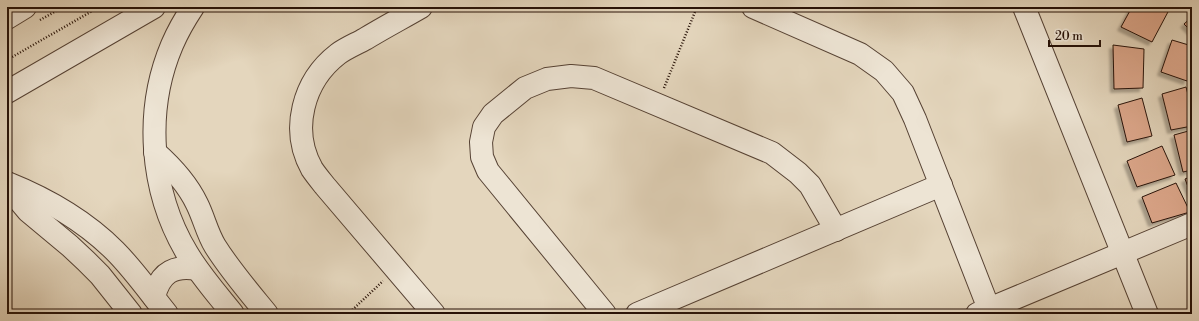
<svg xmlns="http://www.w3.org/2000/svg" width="1199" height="321" font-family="'Libre Bodoni',serif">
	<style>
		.building { fill: #dda78b; stroke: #261107; filter: url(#shadow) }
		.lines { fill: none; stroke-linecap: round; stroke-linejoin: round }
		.minor-casing { stroke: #564234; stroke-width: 24 }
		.path { stroke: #261107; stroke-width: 2.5; stroke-dasharray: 1 2; stroke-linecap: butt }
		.minor { stroke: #ede4d4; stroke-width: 22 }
	</style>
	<defs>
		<filter id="shadow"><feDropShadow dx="-3.5" dy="3.5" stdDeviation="1" flood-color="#0004"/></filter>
	</defs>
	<rect width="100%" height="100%" fill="#e4d6bd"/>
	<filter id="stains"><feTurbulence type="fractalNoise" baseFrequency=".005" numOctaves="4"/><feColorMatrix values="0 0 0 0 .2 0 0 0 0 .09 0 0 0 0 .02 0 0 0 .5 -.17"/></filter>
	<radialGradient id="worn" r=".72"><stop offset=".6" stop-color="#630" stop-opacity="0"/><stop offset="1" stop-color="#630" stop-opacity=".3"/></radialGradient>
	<!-- building -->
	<g class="building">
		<polygon points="1132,7 1163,7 1169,10 1152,42 1121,27"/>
		<polygon points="1192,17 1192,32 1184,24"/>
		<polygon points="1172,40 1192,46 1192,67 1187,81 1161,72"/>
		<polygon points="1113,45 1144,49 1143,88 1114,89"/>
		<polygon points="1186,87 1192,110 1192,126 1171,130 1162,94"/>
		<polygon points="1142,98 1152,136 1127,142 1118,105"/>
		<polygon points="1192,130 1192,170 1183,172 1174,135"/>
		<polygon points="1162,146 1175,175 1137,187 1127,161"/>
		<polygon points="1192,176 1192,197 1185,179"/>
		<polygon points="1176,183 1190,212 1152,223 1142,197"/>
	</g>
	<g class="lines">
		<defs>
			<g id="minor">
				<path d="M193 7C185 19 178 31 172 45 144 111 150 191 187 253 200 275 217 294 233 314"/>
				<path d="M421 7C402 18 383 28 365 39 356 44 346 48 338 54 303 81 290 130 312 169 316 175 321 181 325 186L434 314"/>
				<polyline points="753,7 860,54 884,71 903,93 915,119 989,309"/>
				<polyline points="1024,7 1147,314"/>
				<polyline points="7,18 25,7"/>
				<polyline points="7,92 154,7"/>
				<path d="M155 152C172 167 187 183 197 204 204 218 207 233 215 246 230 270 249 292 267 314"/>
				<path d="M7 183C47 199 84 220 115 251 134 270 150 293 167 314"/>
				<polyline points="7,186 28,211 70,246 86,261 100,275 131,314"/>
				<path d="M154 297C160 273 173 265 197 269"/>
				<polyline points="605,314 488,171 482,157 481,142 484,127 493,114 525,88 547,79 571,76 594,78 772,153 798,173 810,185 836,230"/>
				<polyline points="637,314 941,185"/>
				<polyline points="977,314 1192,224"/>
			</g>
		</defs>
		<!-- minor casing -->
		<use href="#minor" class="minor-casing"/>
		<!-- path -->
		<g class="path">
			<polyline points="40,20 63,7"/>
			<polyline points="7,60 99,7"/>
			<polyline points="664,88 697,7"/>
			<polyline points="348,314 383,281"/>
		</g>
		<!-- minor -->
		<use href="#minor" class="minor"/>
	</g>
	<!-- margin -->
	<rect width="1199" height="321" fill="none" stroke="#e4d6bd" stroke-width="24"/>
	<rect x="8" y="8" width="1183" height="305" fill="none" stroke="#261107" stroke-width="2"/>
	<rect x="12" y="12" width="1175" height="297" fill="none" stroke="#261107"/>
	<!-- scale -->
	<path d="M1049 40v6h51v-6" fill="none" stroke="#261107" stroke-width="2"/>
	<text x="1055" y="40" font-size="12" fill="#261107" stroke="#ede4d4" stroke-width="3" paint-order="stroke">20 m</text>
	<rect width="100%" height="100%" filter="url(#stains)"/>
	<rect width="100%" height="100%" fill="url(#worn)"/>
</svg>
